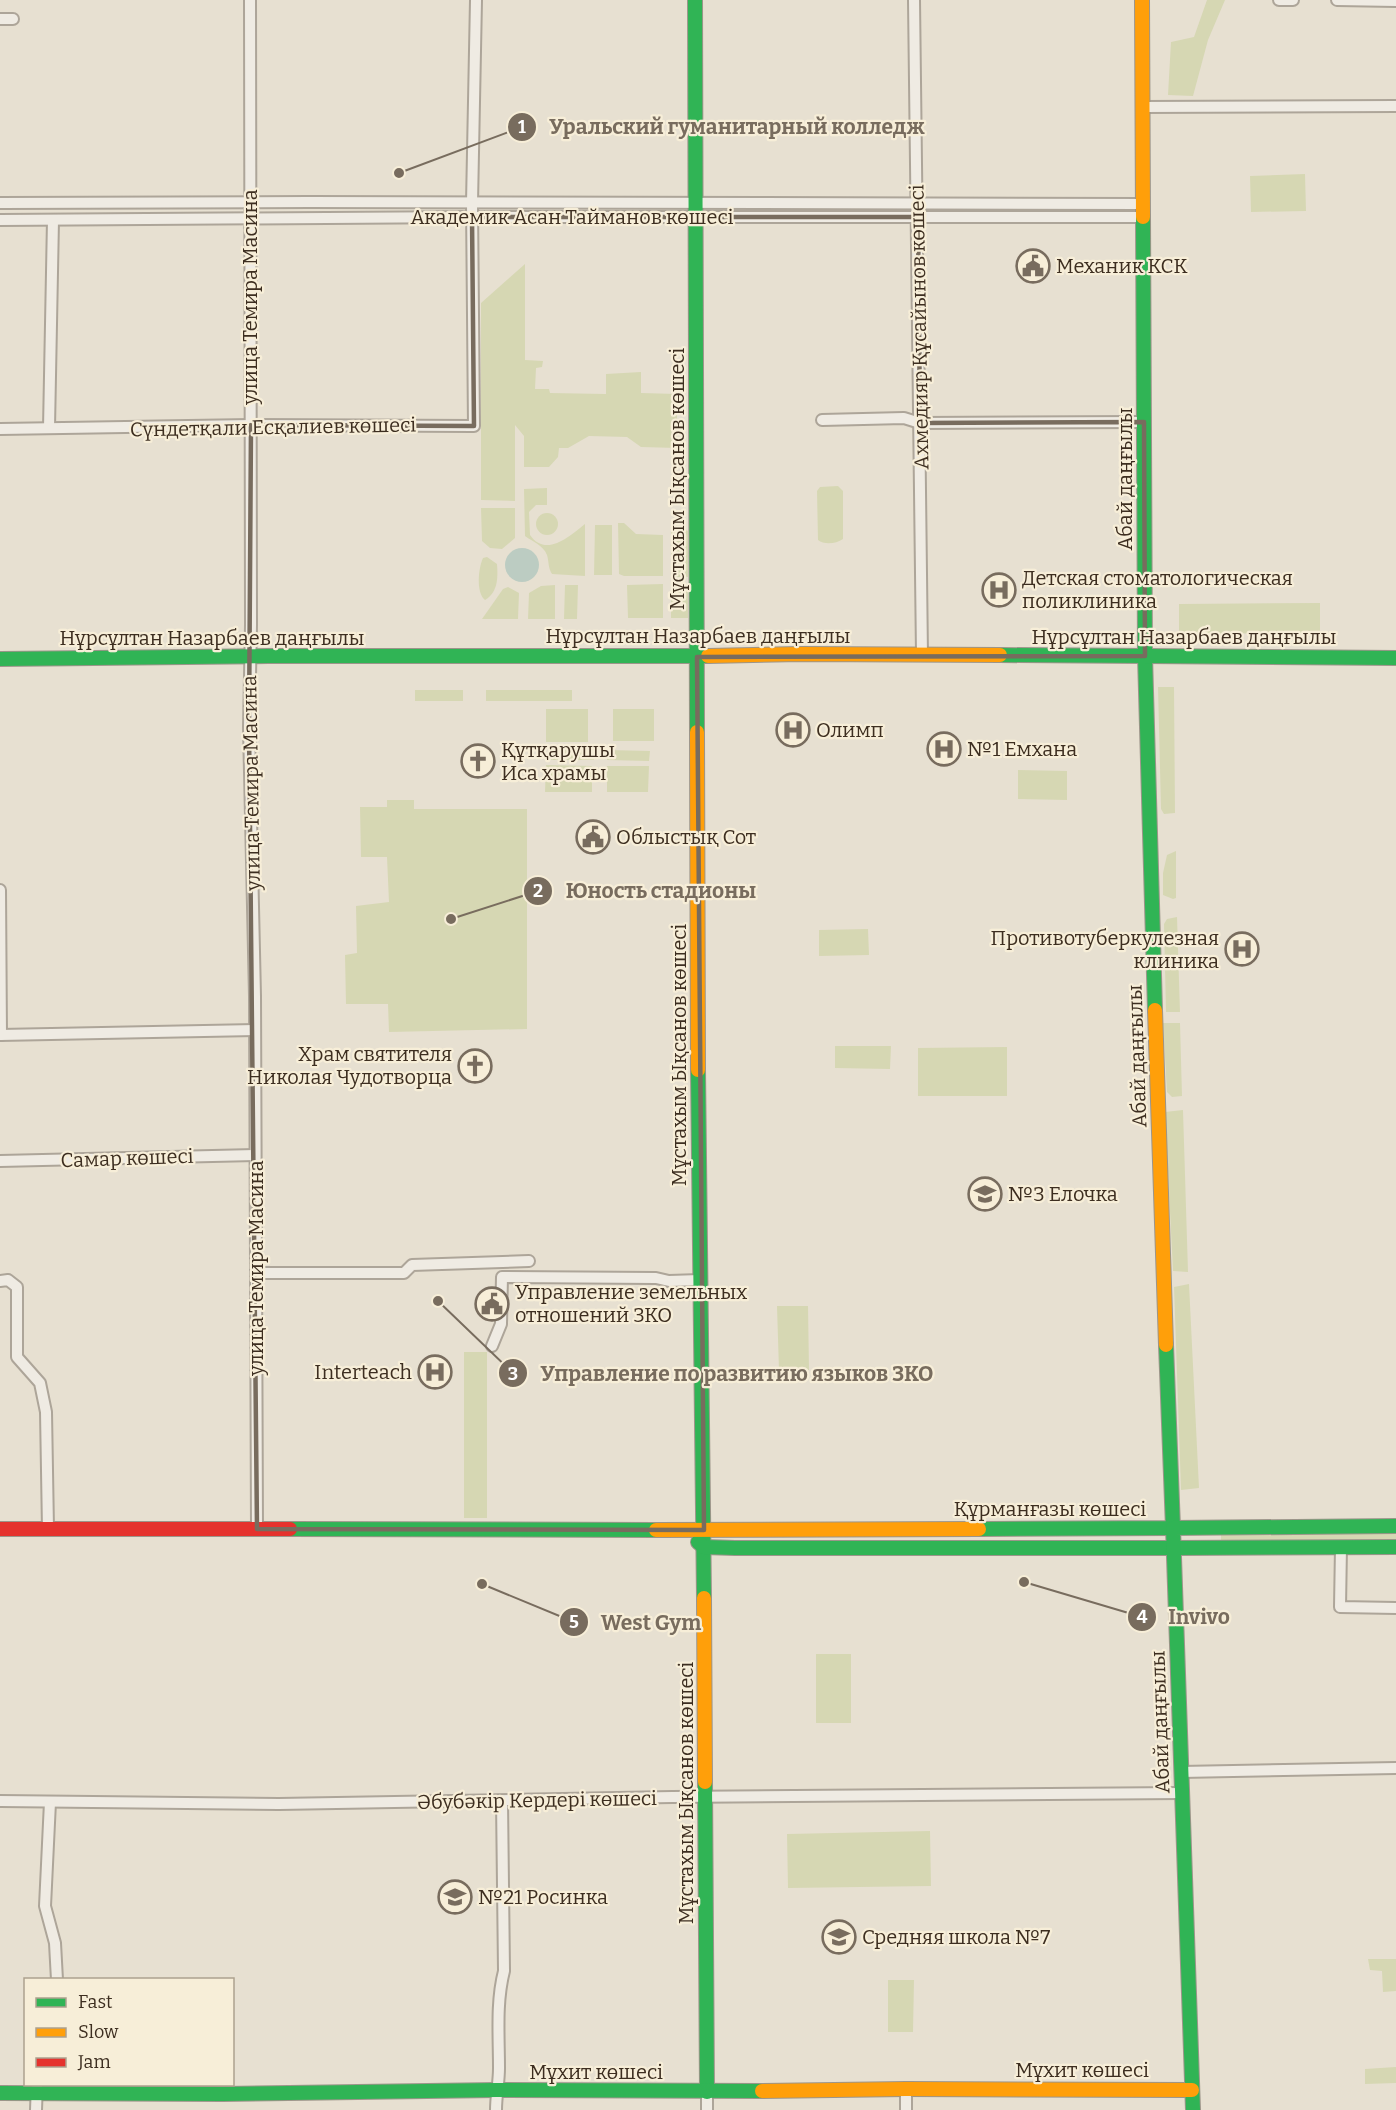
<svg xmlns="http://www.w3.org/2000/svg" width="1396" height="2110" font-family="Bitter,serif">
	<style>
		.green { fill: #d6d7b3 }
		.water { fill: #bcccc2 }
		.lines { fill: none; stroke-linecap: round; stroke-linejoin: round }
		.street-casing { stroke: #ada599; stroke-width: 14 }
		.fast-casing { stroke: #9c958a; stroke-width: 16 }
		.slow-casing { stroke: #9c958a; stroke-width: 16 }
		.jam-casing { stroke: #9c958a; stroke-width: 16 }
		.street { stroke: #efebe3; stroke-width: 10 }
		.fast { stroke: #30b455; stroke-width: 14 }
		.slow { stroke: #ff9f0a; stroke-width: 14 }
		.jam { stroke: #e5322d; stroke-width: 14 }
		.marked { fill: none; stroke: #786c5e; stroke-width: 4.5; stroke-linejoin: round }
		.labels { text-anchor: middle; stroke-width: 4.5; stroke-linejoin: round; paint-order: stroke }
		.street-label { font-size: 20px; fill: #3d2e20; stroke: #f7eed8 }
		.poi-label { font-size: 20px; fill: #3d2e20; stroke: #f7eed8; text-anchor: start }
		.leader { fill: none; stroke: #786c5e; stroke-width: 2 }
		.callout-dot { fill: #786c5e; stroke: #f7eed8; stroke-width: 2 }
		.mark-label { font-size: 18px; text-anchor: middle; font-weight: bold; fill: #fff }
		.callout-label { font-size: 21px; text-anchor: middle; font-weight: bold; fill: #786c5e; stroke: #f7eed8; stroke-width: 4.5; stroke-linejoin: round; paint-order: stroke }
	</style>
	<rect width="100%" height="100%" fill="#e7e0d1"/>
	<!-- green -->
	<g class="green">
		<polygon points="1207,0 1225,0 1208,40 1193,96 1168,95 1171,42 1194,37"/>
		<polygon points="1305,174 1306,211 1251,212 1250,176"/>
		<polygon points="525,264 525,360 543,361 542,367 536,368 535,389 549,389 550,393 606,394 606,374 641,372 641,393 677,394 677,448 641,447 627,437 589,436 568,448 559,448 558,457 549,467 524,467 524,436 515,425 515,501 481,500 481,303"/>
		<path d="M838 486 843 491V539C836 544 824 545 818 540L817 491 820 487Z"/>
		<path d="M547 488V505H536L529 512 530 535C546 558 570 536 585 524V576L552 574C548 568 549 562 547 555 543 545 533 542 525 536L524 489Z"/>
		<polygon points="481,508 515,508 515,538 502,549 490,548 482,541"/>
		<circle cx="547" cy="524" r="11"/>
		<polygon points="671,519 688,531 688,577 671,577"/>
		<polygon points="618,523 624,523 636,534 663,535 663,576 624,576 619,574"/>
		<polygon points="595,525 612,525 612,575 594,575"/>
		<path d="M487 557 497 564C498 578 498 592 485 600 476 593 478 569 483 558Z"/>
		<polygon points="663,584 663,618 628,618 627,585"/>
		<polygon points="555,585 555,619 528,619 529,593 541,586"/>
		<polygon points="565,585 578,585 577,619 564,619"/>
		<rect x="671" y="585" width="17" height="33"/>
		<polygon points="508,587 519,593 518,619 482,619 503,589"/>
		<polygon points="1320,603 1320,633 1179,634 1179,604"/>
		<polygon points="1158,687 1174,687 1175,813 1164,814 1161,809"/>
		<rect x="415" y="690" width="48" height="11"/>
		<rect x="486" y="690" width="86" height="11"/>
		<rect x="546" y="709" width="42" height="33"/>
		<rect x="613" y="709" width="41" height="32"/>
		<rect x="551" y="750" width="43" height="10"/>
		<polygon points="607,750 650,751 649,761 607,760"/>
		<polygon points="546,765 592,766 592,792 545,792"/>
		<polygon points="607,766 649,766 648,792 607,792"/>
		<polygon points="1018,770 1067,771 1067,800 1018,799"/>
		<polygon points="387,800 414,800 414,809 527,809 527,1029 389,1032 388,1004 346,1004 345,955 357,953 356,906 389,902 387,857 361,857 360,807 387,807"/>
		<polygon points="1176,851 1176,898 1173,899 1163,895 1163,873 1167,855"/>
		<polygon points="1177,917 1180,1012 1166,1012 1164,924 1167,919"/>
		<polygon points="868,929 869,955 819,956 819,930"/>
		<polygon points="1163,1023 1180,1023 1182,1096 1172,1097 1167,1092"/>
		<polygon points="835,1046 891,1046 890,1069 835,1068"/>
		<polygon points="1007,1047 1007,1096 918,1096 918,1048"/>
		<polygon points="1183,1110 1188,1272 1173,1271 1165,1112"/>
		<polygon points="1189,1284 1199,1488 1181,1490 1174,1287"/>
		<polygon points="777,1306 808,1306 809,1370 779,1371"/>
		<rect x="464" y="1352" width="23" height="166"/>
		<polygon points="1221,1534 1396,1534 1396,1541 1221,1542"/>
		<rect x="816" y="1654" width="35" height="69"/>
		<polygon points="930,1831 931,1886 788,1888 787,1834"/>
		<polygon points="1368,1959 1396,1959 1396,1991 1383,1992 1382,1971 1370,1970"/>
		<polygon points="888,1980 914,1980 913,2032 888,2032"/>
		<polygon points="1396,2067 1396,2083 1365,2084 1365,2069"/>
	</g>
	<!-- water -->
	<circle class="water" cx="522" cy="565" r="17"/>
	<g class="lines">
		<defs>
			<g id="street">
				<polyline points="250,0 251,625 249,727 255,996 257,1529"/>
				<polyline points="914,0 922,655"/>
				<polyline points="1279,0 1293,0"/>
				<polyline points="1337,0 1396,1"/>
				<polyline points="0,19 13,19"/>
				<polyline points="1143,107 1396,106"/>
				<polyline points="0,203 309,202 1143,204"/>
				<polyline points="0,220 472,217 1143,217"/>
				<polyline points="822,420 904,418 920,423 1144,422"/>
				<polyline points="49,428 53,220"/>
				<polyline points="0,429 251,425 474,426 472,203 476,0"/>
				<polyline points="0,890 1,1035"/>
				<polyline points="0,1035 255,1030"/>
				<polyline points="0,1161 255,1155"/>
				<polyline points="256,1273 404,1273 412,1265 529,1261"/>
				<polyline points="0,1281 8,1280 17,1287 17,1357 40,1383 46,1412 48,1529"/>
				<polyline points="492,1346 501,1324 502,1277 656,1278 669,1281 700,1280"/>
				<polyline points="1341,1547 1340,1607 1396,1608"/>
				<polyline points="1181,1772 1396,1768"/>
				<polyline points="0,1801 279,1804 672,1797 1182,1793"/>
				<polyline points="50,1802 45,1906 55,1943 57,1980"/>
				<polyline points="906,2089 906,2110"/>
				<polyline points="707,2092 707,2110"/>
				<polyline points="36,2110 37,2084"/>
				<path d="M496 2110C496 2096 499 2082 499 2068 499 2036 496 2002 504 1971L502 1801"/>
			</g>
			<g id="fast">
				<polyline points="695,0 697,732"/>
				<polyline points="1143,217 1145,656 1155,1010"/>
				<polyline points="1000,655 1396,658"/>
				<polyline points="0,659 268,656 708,656"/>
				<polyline points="698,1070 704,1598"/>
				<polyline points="290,1529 656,1530"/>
				<polyline points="979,1529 1173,1528 1166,1345"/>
				<polyline points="698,1542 704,1547 735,1548 1173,1548"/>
				<polyline points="1173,1548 1396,1547"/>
				<polyline points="705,1782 707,2092"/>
				<polyline points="0,2093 223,2094 496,2090 762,2091"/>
				<polyline points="1193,2110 1173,1528 1396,1526"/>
			</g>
			<g id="slow">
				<polyline points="1142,0 1143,217"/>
				<polyline points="708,656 801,654 1000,655"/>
				<polyline points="697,732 698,1070"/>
				<polyline points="1155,1010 1166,1345"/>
				<polyline points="656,1530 979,1529"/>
				<polyline points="704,1598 705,1782"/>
				<polyline points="762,2091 906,2089 1192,2090"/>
			</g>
			<polyline id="jam" points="0,1529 290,1529"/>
		</defs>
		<!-- street casing -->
		<use href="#street" class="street-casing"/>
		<!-- fast casing -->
		<use href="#fast" class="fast-casing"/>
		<!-- slow casing -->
		<use href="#slow" class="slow-casing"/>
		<!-- jam casing -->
		<use href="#jam" class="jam-casing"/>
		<!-- street -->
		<use href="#street" class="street"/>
		<!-- fast -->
		<use href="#fast" class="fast"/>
		<!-- slow -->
		<use href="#slow" class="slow"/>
		<!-- jam -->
		<use href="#jam" class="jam"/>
	</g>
	<!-- marked area -->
	<path class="marked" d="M472 217H918L920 423 1144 422 1145 656 697 657 704 1530 257 1529 249 727 251 425 474 426Z"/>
	<!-- icons -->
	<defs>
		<symbol id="civic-ring" viewBox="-11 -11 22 22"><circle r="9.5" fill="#f7eed8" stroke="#786c5e" stroke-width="1.5"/><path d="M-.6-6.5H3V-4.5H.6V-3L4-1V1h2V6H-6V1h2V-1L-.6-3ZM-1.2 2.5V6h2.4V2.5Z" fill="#786c5e"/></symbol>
		<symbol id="hospital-ring" viewBox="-11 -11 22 22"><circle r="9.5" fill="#f7eed8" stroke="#786c5e" stroke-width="1.5"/><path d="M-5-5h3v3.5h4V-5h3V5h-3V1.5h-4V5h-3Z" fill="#786c5e"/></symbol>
		<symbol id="church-ring" viewBox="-11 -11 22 22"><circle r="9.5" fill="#f7eed8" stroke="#786c5e" stroke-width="1.5"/><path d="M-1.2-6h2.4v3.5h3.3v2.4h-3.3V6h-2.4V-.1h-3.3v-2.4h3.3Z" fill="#786c5e"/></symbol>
		<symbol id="school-ring" viewBox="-11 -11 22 22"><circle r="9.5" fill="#f7eed8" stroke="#786c5e" stroke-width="1.5"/><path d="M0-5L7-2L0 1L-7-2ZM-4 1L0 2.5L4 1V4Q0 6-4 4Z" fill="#786c5e"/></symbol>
	</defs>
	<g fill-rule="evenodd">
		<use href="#civic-ring" x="1014" y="247" width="38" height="38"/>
		<use href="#hospital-ring" x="980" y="571" width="38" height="38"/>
		<use href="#hospital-ring" x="774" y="711" width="38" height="38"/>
		<use href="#hospital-ring" x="925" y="730" width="38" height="38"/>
		<use href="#church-ring" x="459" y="742" width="38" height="38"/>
		<use href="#civic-ring" x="574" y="818" width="38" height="38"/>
		<use href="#hospital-ring" x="1223" y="930" width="38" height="38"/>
		<use href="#church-ring" x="456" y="1047" width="38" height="38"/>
		<use href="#school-ring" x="966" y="1175" width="38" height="38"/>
		<use href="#civic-ring" x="473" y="1285" width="38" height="38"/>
		<use href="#hospital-ring" x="416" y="1353" width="38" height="38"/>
		<use href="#school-ring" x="436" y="1878" width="38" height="38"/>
		<use href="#school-ring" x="820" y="1918" width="38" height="38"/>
	</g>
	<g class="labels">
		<!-- street labels -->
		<g class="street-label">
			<text x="572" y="224">Академик Асан Тайманов көшесі</text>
			<text transform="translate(250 297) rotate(-90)" y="7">улица Темира Масина</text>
			<text transform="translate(919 327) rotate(-91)" y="7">Ахмедияр Құсайынов көшесі</text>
			<text transform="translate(273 427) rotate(-1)" y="7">Сүндетқали Есқалиев көшесі</text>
			<text transform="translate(677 479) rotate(-90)" y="7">Мұстахым Ықсанов көшесі</text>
			<text transform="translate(1125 479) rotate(-90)" y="7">Абай даңғылы</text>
			<text x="698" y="643">Нұрсұлтан Назарбаев даңғылы</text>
			<text x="1184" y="644">Нұрсұлтан Назарбаев даңғылы</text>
			<text x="212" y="645">Нұрсұлтан Назарбаев даңғылы</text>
			<text transform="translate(251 783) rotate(-91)" y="7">улица Темира Масина</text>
			<text transform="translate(679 1055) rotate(-90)" y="7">Мұстахым Ықсанов көшесі</text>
			<text transform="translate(1137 1056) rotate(-92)" y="7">Абай даңғылы</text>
			<text transform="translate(127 1158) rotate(-2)" y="7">Самар көшесі</text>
			<text transform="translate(256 1268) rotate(-90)" y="7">улица Темира Масина</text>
			<text x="1050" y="1516">Құрманғазы көшесі</text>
			<text transform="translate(1160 1722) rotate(-92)" y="7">Абай даңғылы</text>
			<text transform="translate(686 1793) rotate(-90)" y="7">Мұстахым Ықсанов көшесі</text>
			<text transform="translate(537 1800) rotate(-1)" y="7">Әбубәкір Кердері көшесі</text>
			<text x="1082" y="2077">Мұхит көшесі</text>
			<text x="596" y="2079">Мұхит көшесі</text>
		</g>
		<!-- poi labels -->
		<g class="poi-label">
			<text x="1056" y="273">Механик КСК</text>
			<text x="1022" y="585">Детская стоматологическая<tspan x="1022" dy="23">поликлиника</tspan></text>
			<text x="816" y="737">Олимп</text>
			<text x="967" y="756">№1 Емхана</text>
			<text x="501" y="757">Құтқарушы<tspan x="501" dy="23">Иса храмы</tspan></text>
			<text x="616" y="844">Облыстық Сот</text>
			<text x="1219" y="945" text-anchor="end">Противотуберкулезная<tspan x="1219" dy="23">клиника</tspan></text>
			<text x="452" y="1061" text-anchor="end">Храм святителя<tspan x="452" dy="23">Николая Чудотворца</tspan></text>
			<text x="1008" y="1201">№3 Елочка</text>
			<text x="515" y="1299">Управление земельных<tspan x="515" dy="23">отношений ЗКО</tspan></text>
			<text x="412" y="1379" text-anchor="end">Interteach</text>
			<text x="478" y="1904">№21 Росинка</text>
			<text x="862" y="1944">Средняя школа №7</text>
		</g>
	</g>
	<!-- callouts -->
	<path class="leader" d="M399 173L522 127M451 919L538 891M438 1301L513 1373M1024 1582L1142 1617M482 1584L574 1622"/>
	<g class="callout-dot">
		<circle cx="399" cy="173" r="6"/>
		<circle cx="451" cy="919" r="6"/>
		<circle cx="438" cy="1301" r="6"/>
		<circle cx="1024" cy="1582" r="6"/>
		<circle cx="482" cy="1584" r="6"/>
		<circle cx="522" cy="127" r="15"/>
		<circle cx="538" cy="891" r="15"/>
		<circle cx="513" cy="1373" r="15"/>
		<circle cx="1142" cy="1617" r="15"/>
		<circle cx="574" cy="1622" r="15"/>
	</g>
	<g class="mark-label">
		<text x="522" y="133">1</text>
		<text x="538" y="897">2</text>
		<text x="513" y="1380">3</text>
		<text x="1142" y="1623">4</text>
		<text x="574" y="1628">5</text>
	</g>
	<g class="callout-label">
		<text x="737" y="134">Уральский гуманитарный колледж</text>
		<text x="661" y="898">Юность стадионы</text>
		<text x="737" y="1381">Управление по развитию языков ЗКО</text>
		<text x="1199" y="1624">Invivo</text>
		<text x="651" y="1630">West Gym</text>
	</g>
	<!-- legend -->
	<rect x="24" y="1978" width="210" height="108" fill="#f7eed8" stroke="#ada18e" stroke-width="1.5"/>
	<rect x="36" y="1998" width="30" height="9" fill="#30b455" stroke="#ada18e" stroke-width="1.5"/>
	<text x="78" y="2008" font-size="18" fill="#3d2e20">Fast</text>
	<rect x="36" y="2028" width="30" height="9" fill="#ff9f0a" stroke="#ada18e" stroke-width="1.5"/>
	<text x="78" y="2038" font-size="18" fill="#3d2e20">Slow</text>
	<rect x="36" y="2058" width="30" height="9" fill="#e5322d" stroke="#ada18e" stroke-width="1.5"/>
	<text x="78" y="2068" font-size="18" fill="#3d2e20">Jam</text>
</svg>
